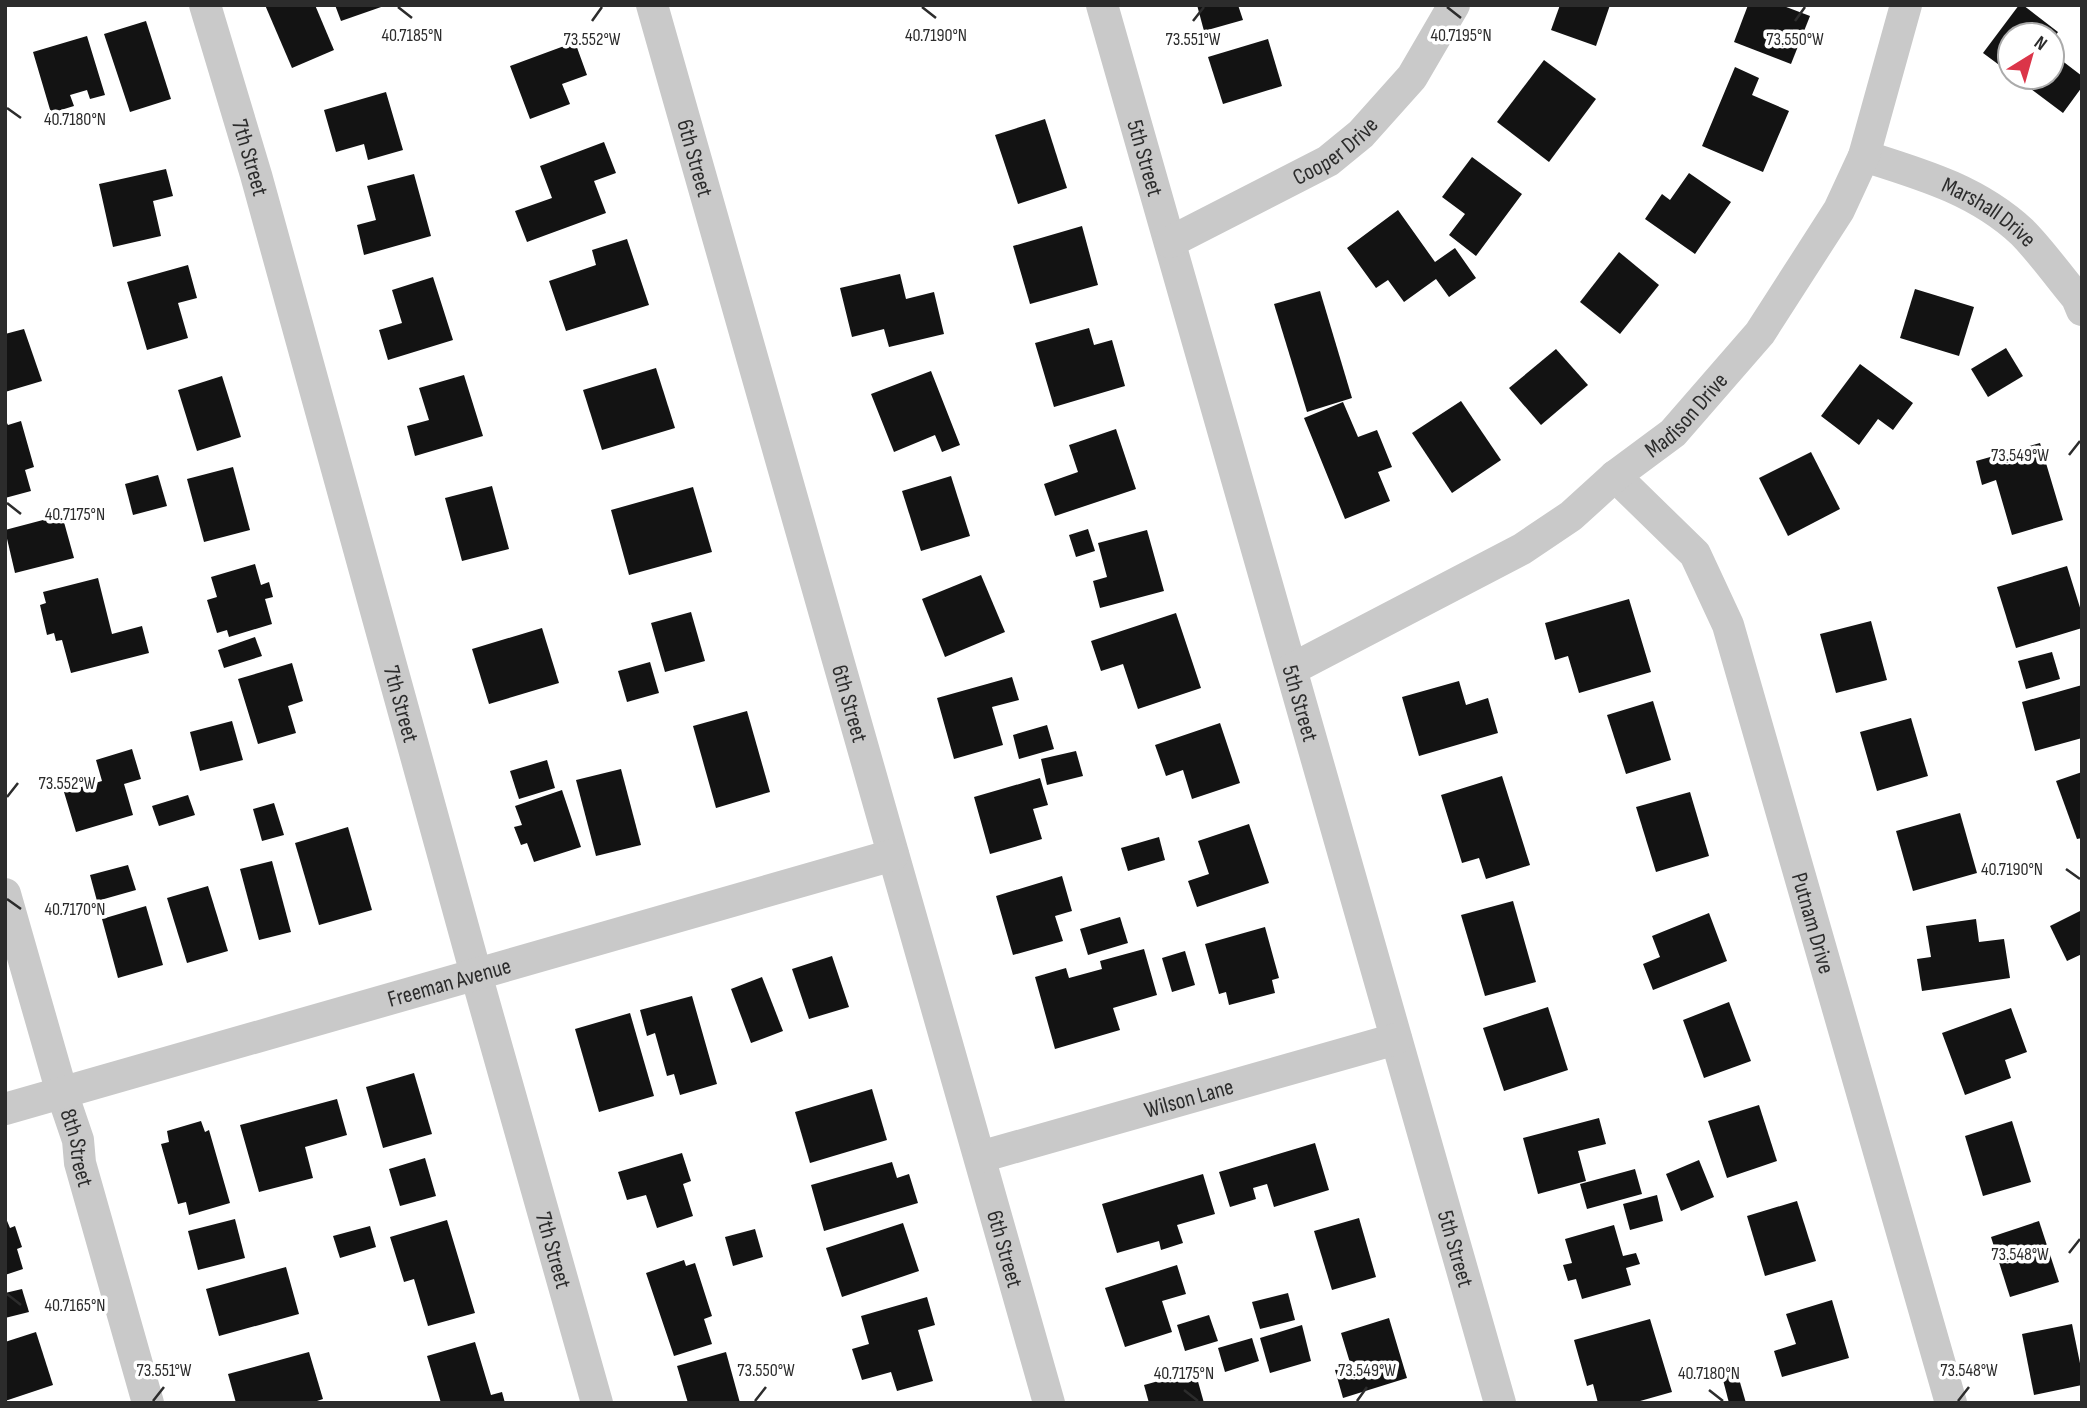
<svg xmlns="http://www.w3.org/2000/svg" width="2087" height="1408" font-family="'Sofia Sans Condensed',sans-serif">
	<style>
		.building { fill: #131313 }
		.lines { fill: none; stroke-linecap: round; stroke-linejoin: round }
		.street { stroke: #c9c9c9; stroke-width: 32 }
		.ticks { fill: none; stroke: #2c2c2c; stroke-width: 2.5 }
		.labels { text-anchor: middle; stroke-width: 7; stroke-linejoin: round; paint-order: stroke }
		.street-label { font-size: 23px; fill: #2c2c2c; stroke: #fff }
		.ticks-label { font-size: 18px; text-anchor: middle; fill: #2c2c2c; stroke: #fff; stroke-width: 7; stroke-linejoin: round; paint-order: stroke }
	</style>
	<rect width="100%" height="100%" fill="#fff"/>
	<!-- building -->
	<g class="building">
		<polygon points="265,5 315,5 334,50 292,68"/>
		<polygon points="335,5 384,5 384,6 341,21"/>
		<polygon points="1197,5 1238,5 1243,20 1204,31"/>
		<polygon points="1560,5 1610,5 1596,46 1551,30"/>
		<polygon points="1748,5 1781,5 1810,16 1791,64 1734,42"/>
		<polygon points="2019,5 2023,5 2058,32 2052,41 2052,35 2010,35 2010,73 1983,53"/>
		<polygon points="146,21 171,99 130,112 104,34"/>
		<polygon points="87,36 105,95 90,99 87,90 70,95 74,106 51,113 33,52"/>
		<polygon points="1268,39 1282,86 1223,104 1208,57"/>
		<polygon points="575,42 587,75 562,84 570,104 530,119 510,66"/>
		<polygon points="2052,53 2082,76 2082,87 2063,113 2015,77 2052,77"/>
		<polygon points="1544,60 1596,99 1549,162 1497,122"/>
		<polygon points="1735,67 1759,78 1752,95 1789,111 1763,172 1702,146"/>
		<polygon points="386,92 403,150 368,160 364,144 336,152 324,110"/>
		<polygon points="1045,119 1067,188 1018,204 995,135"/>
		<polygon points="604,142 616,173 594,181 606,213 527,242 515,211 552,198 540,166"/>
		<polygon points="1472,157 1522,194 1476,256 1449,235 1465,214 1442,197"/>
		<polygon points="166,169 173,196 153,201 161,236 113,247 99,184"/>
		<polygon points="1689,173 1731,202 1695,254 1645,219 1662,194 1670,200"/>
		<polygon points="414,174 431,236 364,255 357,225 376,220 367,186"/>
		<polygon points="1398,210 1435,262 1455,248 1476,278 1449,297 1436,279 1404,302 1388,280 1376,288 1347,248"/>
		<polygon points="1082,226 1098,285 1030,304 1013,246"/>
		<polygon points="627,239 649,305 566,331 549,281 596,265 592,250"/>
		<polygon points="1619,252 1659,285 1620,334 1580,302"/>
		<polygon points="188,265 197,298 178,303 188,338 147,350 127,282"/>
		<polygon points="900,274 906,299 934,292 944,334 889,347 884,329 852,337 840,288"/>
		<polygon points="433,277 453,340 388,360 379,330 402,323 392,290"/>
		<polygon points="1915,289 1974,307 1959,356 1900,338"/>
		<polygon points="1320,291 1352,398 1307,412 1274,304"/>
		<polygon points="1089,328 1094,345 1112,340 1125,386 1054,407 1035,343"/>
		<polygon points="24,329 42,381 5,392 5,334"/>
		<polygon points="2006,348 2023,376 1988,397 1971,369"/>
		<polygon points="1556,349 1588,385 1541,425 1509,388"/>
		<polygon points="1860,364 1913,403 1893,430 1878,419 1859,445 1821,416"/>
		<polygon points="656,368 675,428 602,450 583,390"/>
		<polygon points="931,371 960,445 942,452 935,435 894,452 871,394"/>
		<polygon points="464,375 483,436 415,456 407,426 429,420 419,388"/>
		<polygon points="222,376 241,437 197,451 178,390"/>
		<polygon points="1461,401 1501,460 1452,493 1412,433"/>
		<polygon points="1343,402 1358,437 1377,430 1392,467 1378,472 1390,501 1345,519 1304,418"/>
		<polygon points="5,419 8,425 21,421 34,467 25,470 31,491 5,498"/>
		<polygon points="1116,429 1136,489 1055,516 1044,484 1078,472 1069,445"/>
		<polygon points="2040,443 2063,520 2012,535 1996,480 1982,485 1976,461"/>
		<polygon points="1811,452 1840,509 1788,536 1759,478"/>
		<polygon points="233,467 250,530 204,542 187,479"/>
		<polygon points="158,475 167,506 133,515 125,484"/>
		<polygon points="951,476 970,536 921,551 902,491"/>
		<polygon points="492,486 509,549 462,561 445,498"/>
		<polygon points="693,487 712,552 629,575 611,510"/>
		<polygon points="62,515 74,558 15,573 5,530"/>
		<polygon points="1088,529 1095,551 1076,557 1069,535"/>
		<polygon points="1147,530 1164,591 1100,608 1093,581 1107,577 1098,543"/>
		<polygon points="255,564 261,585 269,582 273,597 265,599 272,624 229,637 227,630 217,633 207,600 217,597 211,577"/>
		<polygon points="2067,566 2082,614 2082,628 2016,648 1997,587"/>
		<polygon points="981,575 1005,632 945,657 922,599"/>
		<polygon points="98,578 112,634 142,626 149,653 71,673 62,640 56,641 54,633 47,635 40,605 46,603 43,592"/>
		<polygon points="1629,599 1651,672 1579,693 1568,656 1555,660 1545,623"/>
		<polygon points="691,612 705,661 665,672 651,623"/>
		<polygon points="1176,613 1201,688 1138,709 1123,664 1101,671 1091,641"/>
		<polygon points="1871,621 1887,680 1836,693 1820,634"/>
		<polygon points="542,628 559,683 489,704 472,649"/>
		<polygon points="255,637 262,656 224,668 218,650"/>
		<polygon points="2052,652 2060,679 2026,689 2018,661"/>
		<polygon points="650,662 659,693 627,702 618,671"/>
		<polygon points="292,663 303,701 288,706 296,733 258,744 238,679"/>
		<polygon points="1012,677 1019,700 992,707 1003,745 954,759 937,698"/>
		<polygon points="1459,681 1466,705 1488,698 1498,733 1419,756 1402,697"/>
		<polygon points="2082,685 2082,738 2035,751 2022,702"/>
		<polygon points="1653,701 1671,760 1626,774 1607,715"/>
		<polygon points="747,711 770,792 716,808 693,726"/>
		<polygon points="1911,718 1928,776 1877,791 1860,732"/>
		<polygon points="232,721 243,760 200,771 190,732"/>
		<polygon points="1220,723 1240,783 1192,799 1183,770 1166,776 1155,745"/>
		<polygon points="1047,725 1054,749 1019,759 1013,735"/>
		<polygon points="132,749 141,779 124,784 133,815 76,832 64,792 102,781 96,760"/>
		<polygon points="1076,751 1083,776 1047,785 1041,759"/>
		<polygon points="547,760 555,788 519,799 510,771"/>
		<polygon points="621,769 641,845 596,856 576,780"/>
		<polygon points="2082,772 2082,838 2077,839 2056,781"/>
		<polygon points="1502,776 1530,865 1486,879 1479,858 1462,863 1441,795"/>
		<polygon points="1040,778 1048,805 1033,809 1042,839 990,854 974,797"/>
		<polygon points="562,790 581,847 534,862 527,843 521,845 514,827 522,825 515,806"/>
		<polygon points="1690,792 1709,856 1656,872 1636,807"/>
		<polygon points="188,795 195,815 159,826 152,806"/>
		<polygon points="274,803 284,835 262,841 253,809"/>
		<polygon points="1960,813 1977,873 1913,891 1896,831"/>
		<polygon points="1249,824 1269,883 1197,907 1188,881 1209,874 1198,841"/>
		<polygon points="348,827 372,910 319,925 295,843"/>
		<polygon points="1159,837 1165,860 1128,871 1121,848"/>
		<polygon points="272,861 291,932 259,940 240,869"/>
		<polygon points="128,865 136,890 97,901 90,875"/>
		<polygon points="1062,876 1072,911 1055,916 1063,941 1013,955 996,896"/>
		<polygon points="208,886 228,951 187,963 167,898"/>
		<polygon points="1513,901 1536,982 1485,996 1461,915"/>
		<polygon points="146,906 163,965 118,978 102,919"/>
		<polygon points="2082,910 2082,954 2067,961 2050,926"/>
		<polygon points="1709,913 1727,961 1653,990 1643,964 1660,957 1652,936"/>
		<polygon points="1120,917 1128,943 1088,955 1080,929"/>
		<polygon points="1976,919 1979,942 2004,939 2010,978 1922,991 1917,959 1931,957 1926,926"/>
		<polygon points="1265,927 1279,978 1272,980 1275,993 1229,1005 1226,992 1219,994 1205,944"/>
		<polygon points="1144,949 1157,995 1113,1008 1120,1030 1055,1049 1035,977 1066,968 1069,978 1102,969 1100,961"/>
		<polygon points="1185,951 1195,985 1172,992 1162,958"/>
		<polygon points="832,956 849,1007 809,1019 792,969"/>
		<polygon points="762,977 783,1031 751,1043 731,989"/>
		<polygon points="692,996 717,1084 680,1095 674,1074 667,1076 655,1033 647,1036 640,1010"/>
		<polygon points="1729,1002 1751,1061 1704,1078 1683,1020"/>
		<polygon points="1548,1007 1568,1070 1504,1091 1483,1028"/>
		<polygon points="2011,1008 2027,1052 2005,1060 2011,1078 1965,1095 1942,1033"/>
		<polygon points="630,1013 654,1096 599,1112 575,1029"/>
		<polygon points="414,1073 432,1134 383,1148 366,1087"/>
		<polygon points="872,1089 887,1140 810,1163 795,1112"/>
		<polygon points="337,1099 347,1135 305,1147 313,1178 259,1192 240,1125"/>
		<polygon points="1759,1105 1777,1161 1727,1178 1708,1121"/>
		<polygon points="1599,1118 1606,1144 1578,1151 1586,1181 1538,1194 1523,1138"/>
		<polygon points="201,1121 205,1132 209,1130 230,1203 189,1215 186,1202 178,1204 161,1144 169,1142 167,1131"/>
		<polygon points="2012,1121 2031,1182 1983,1196 1965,1136"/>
		<polygon points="1315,1143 1329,1190 1274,1207 1267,1184 1253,1188 1256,1199 1230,1207 1219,1172"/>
		<polygon points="682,1153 691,1181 683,1184 693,1216 657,1228 646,1195 627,1200 618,1172"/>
		<polygon points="425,1158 436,1196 400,1206 389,1169"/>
		<polygon points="1699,1160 1714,1197 1681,1211 1666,1174"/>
		<polygon points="892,1162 897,1178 909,1174 918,1203 824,1231 811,1185"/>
		<polygon points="1635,1169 1642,1194 1587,1209 1580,1184"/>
		<polygon points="1203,1174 1215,1214 1177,1225 1183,1243 1161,1250 1159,1241 1117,1253 1102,1204"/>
		<polygon points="1657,1195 1663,1221 1630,1230 1623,1204"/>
		<polygon points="1797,1201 1816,1261 1765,1276 1747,1216"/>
		<polygon points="5,1216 10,1228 15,1226 22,1247 17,1249 23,1269 5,1275"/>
		<polygon points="1359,1218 1376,1277 1332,1290 1314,1231"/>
		<polygon points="235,1219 245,1258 198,1270 188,1231"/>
		<polygon points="447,1220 475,1313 428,1326 414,1279 404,1282 390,1237"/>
		<polygon points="2039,1221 2059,1282 2010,1297 1991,1237"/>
		<polygon points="903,1223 919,1271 842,1297 826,1248"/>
		<polygon points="1614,1225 1623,1256 1636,1253 1640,1264 1626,1268 1631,1285 1582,1299 1576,1279 1568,1281 1563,1265 1572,1263 1565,1239"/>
		<polygon points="370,1226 376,1247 340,1258 333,1236"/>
		<polygon points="755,1229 763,1257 733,1266 725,1237"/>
		<polygon points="684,1260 686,1266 695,1263 712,1316 704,1319 712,1344 674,1356 646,1273"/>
		<polygon points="1177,1265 1186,1294 1162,1301 1172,1332 1125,1347 1105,1288"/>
		<polygon points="286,1267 299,1314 219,1336 206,1289"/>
		<polygon points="22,1289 29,1312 5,1318 5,1293"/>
		<polygon points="1288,1293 1295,1320 1260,1329 1252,1302"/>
		<polygon points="927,1297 935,1325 918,1330 933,1381 897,1391 891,1372 862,1380 852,1349 869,1344 861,1316"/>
		<polygon points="1832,1300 1849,1358 1782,1377 1774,1351 1796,1344 1786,1314"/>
		<polygon points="1209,1315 1218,1341 1185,1351 1177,1325"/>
		<polygon points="1389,1318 1407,1378 1343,1398 1335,1370 1351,1366 1341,1333"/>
		<polygon points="1650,1319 1672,1392 1633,1403 1598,1403 1593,1384 1587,1386 1574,1340"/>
		<polygon points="2072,1324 2082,1373 2082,1385 2034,1395 2022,1334"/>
		<polygon points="1302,1325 1311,1361 1270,1373 1260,1338"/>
		<polygon points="36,1332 53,1385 5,1401 5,1342"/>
		<polygon points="1252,1338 1259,1361 1225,1372 1218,1348"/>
		<polygon points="475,1342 491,1395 502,1392 505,1403 441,1403 427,1356"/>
		<polygon points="309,1352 323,1399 311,1403 236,1403 228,1374"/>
		<polygon points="726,1352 740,1403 688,1403 677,1366"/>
		<polygon points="1195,1371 1204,1403 1149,1403 1144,1385"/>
		<polygon points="1737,1372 1746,1403 1729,1403 1722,1376"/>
	</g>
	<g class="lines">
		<!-- street -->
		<g class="street">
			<path id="s1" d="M205 5 256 175 476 974 597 1403"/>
			<path id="s2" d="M652 5 1049 1403"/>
			<path id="s3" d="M1102 5 1500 1403"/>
			<path id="s4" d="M1864 156C1921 174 1977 190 2022 232 2042 252 2059 277 2077 298L2082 310"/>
			<path id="s5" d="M1170 242 1328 161 1361 134 1412 77 1454 5"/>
			<path id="s6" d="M1615 476 1695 554 1728 625 1951 1403"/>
			<path id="s7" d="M1292 669 1522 549 1571 516 1615 476 1673 433 1760 333 1839 210 1864 156 1906 5"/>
			<path id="s8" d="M5 894 62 1093 78 1140 80 1163 148 1403"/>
			<path id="s9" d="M5 1109 893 855"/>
			<path id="s10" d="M980 1157 1396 1039"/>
		</g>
	</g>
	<!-- ticks -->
	<path class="ticks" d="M398 7 412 18M922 7 936 18M1447 7 1461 18M592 21 602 7M1193 21 1204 7M1795 21 1805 7M7 108 21 118M2069 455 2080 441M7 503 21 514M7 797 18 783M2066 869 2080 879M7 899 21 909M2069 1253 2080 1239M7 1294 21 1305M1184 1390 1198 1401M1709 1390 1723 1401M153 1401 164 1387M755 1401 766 1387M1357 1401 1367 1387M1958 1401 1969 1387"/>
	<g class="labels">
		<!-- street labels -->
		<g class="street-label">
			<text dy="8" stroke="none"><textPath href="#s5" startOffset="189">Cooper Drive</textPath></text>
			<text dy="8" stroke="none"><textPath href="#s1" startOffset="159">7th Street</textPath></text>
			<text dy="8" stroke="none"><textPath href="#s2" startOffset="159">6th Street</textPath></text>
			<text dy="8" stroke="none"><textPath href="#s3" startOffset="159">5th Street</textPath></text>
			<text dy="8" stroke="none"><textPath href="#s4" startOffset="138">Marshall Drive</textPath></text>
			<text dy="8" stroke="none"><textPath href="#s7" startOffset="472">Madison Drive</textPath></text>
			<text dy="8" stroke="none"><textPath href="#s1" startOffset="726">7th Street</textPath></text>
			<text dy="8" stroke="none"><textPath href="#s2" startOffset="726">6th Street</textPath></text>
			<text dy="8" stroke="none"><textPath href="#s3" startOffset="726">5th Street</textPath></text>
			<text dy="8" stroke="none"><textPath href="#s6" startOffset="500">Putnam Drive</textPath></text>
			<text dy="8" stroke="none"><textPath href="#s9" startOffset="462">Freeman Avenue</textPath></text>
			<text dy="8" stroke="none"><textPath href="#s10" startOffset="217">Wilson Lane</textPath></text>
			<text dy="8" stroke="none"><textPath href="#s8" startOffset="264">8th Street</textPath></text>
			<text dy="8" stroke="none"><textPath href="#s2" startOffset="1293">6th Street</textPath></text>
			<text dy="8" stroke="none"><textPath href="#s3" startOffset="1293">5th Street</textPath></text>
			<text dy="8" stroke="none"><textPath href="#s1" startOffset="1293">7th Street</textPath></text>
		</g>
	</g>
	<g class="ticks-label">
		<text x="412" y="41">40.7185°N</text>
		<text x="936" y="41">40.7190°N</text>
		<text x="1461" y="41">40.7195°N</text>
		<text x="592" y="45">73.552°W</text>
		<text x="1193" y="45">73.551°W</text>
		<text x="1795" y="45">73.550°W</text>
		<text x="75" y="125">40.7180°N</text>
		<text x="2020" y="461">73.549°W</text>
		<text x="75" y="520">40.7175°N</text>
		<text x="67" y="789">73.552°W</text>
		<text x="2012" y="875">40.7190°N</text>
		<text x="75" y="915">40.7170°N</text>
		<text x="2020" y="1260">73.548°W</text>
		<text x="75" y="1311">40.7165°N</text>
		<text x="164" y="1376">73.551°W</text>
		<text x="766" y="1376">73.550°W</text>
		<text x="1367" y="1376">73.549°W</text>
		<text x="1969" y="1376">73.548°W</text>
		<text x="1184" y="1379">40.7175°N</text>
		<text x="1709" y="1379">40.7180°N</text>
	</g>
	<!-- border -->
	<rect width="2087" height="1408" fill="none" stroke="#2c2c2c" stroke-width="14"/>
	<!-- north arrow -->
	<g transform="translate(2031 56) rotate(37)"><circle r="33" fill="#ffffff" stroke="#ababab" stroke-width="2"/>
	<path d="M0-5L12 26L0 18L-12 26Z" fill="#db3549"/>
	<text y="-10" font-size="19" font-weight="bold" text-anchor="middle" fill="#2c2c2c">N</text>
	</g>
</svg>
